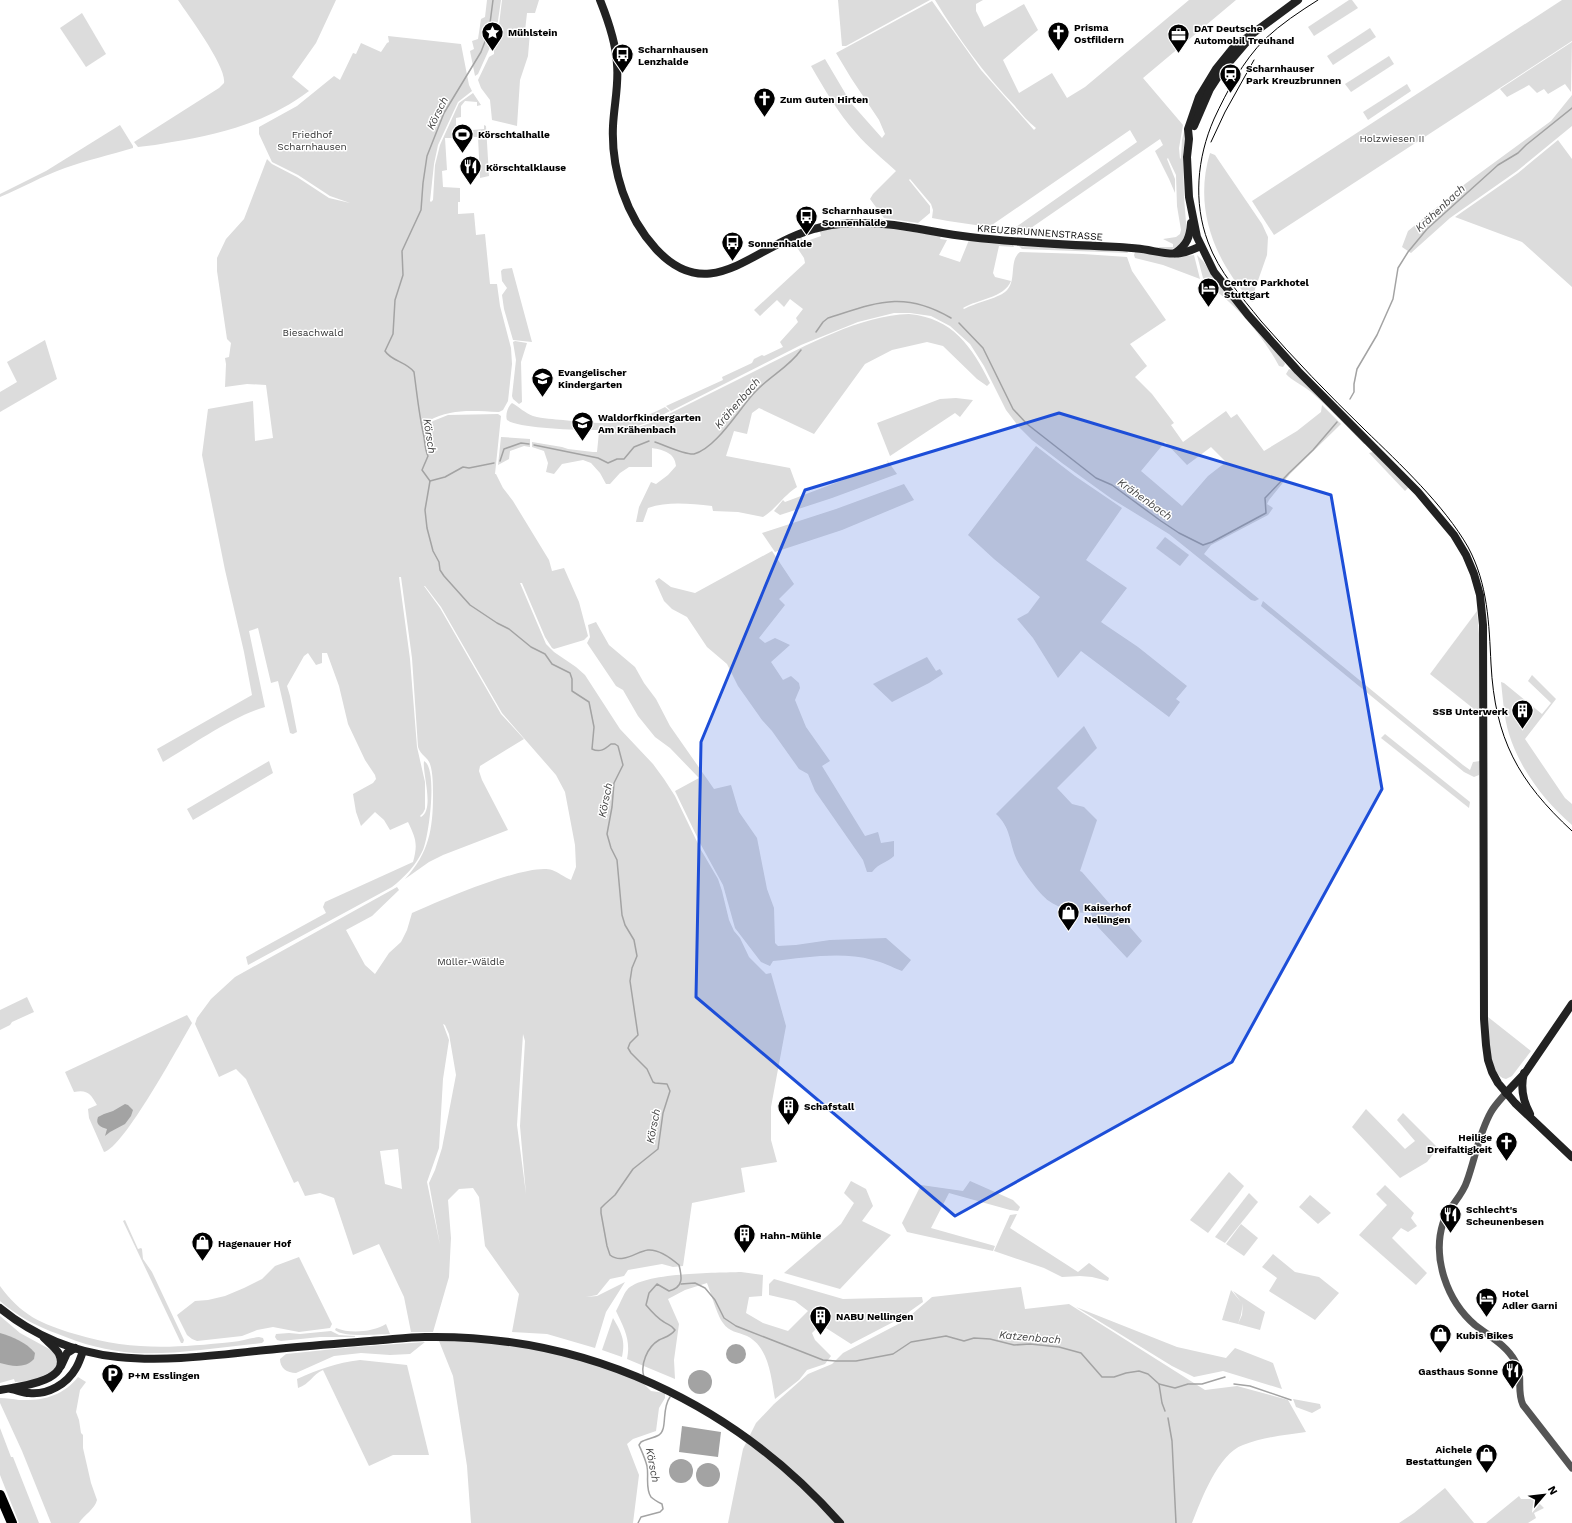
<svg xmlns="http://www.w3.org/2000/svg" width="1572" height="1523" font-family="'Work Sans',sans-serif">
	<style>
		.green { fill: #dcdcdc; fill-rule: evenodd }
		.water { fill: #a3a3a3 }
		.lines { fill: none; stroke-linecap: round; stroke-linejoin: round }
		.stream { stroke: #a3a3a3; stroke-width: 1.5 }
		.tertiary { stroke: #555; stroke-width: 7 }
		.secondary { stroke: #222; stroke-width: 8 }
		.motorway { stroke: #000; stroke-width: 10 }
		.tram { stroke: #000; stroke-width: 1 }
		.marked { fill: #1d4ed8; fill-opacity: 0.2; stroke: #1d4ed8; stroke-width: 3; stroke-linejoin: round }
		.labels { text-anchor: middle; stroke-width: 3; stroke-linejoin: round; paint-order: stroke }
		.poi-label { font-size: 10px; font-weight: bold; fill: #000; stroke: #fff; text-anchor: start }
		.park-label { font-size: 10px; fill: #333; stroke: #fff }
		.street-label { font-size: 10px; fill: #000; stroke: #fff }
		.water-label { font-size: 11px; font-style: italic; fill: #444; stroke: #fff }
	</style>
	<rect width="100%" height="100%" fill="#fff"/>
	<!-- green -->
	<g class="green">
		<path d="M178 0H336L316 43 292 77 309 91C268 122 221 134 172 142 161 144 149 146 138 147L134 142 219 88 224 83C227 67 188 15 178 0Z"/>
		<polygon points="487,0 501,0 496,34 478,74 475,76 470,51 474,49 472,41 478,39 481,19 485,17"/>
		<polygon points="502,0 539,0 535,13 527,13 525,31 530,32 528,56 520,80 517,126 492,120 490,100 481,88 478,80 489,57 494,54 494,51 492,50 498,33"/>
		<polygon points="838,0 930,0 846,46 842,46"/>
		<path d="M935 0H983L976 4V11L984 27 1024 4 1038 30 1003 60 1019 93 1052 73 1067 98 1085 87 1189 0H1236L1143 78 1183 125 1179 148 1180 159 1181 158 1182 140 1185 127H1187L1183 153 1184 197 1187 235C1176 249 1175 252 1156 247H1173V244L1163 239 1176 237 1180 234 1181 230 1177 206 1176 175 1168 158 1167 159 1175 179V193L1169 179 1155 151 1163 145 1160 139 1028 230 1013 229 1137 142 1130 130 989 227 948 221 932 218 933 210 931 204 910 179 909 180 930 206V213L918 223 884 218 870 199 873 194 896 171C883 159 868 147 856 133 838 113 825 90 811 66L825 59 851 103 882 138 885 134 879 120 851 78 836 53 932 1 981 70 1034 130 1036 128C1028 122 1021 114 1015 106 984 74 958 38 935 0Z"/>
		<polygon points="1349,0 1352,0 1358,8 1314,36 1308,27"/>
		<polygon points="1562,0 1572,0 1572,41 1274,235 1252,201"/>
		<polygon points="82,13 106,54 86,67 60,28"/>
		<polygon points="1370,28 1376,37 1333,65 1327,56"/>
		<path d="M388 36 461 44 469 85 472 91 458 102 438 145 434 164 430 201 431 202 433 200 435 165 440 145 459 103 473 93 481 105 477 106V102L465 101 461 106V117L456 118V138H445L447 170 442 171 443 187 460 188V202H458V214L474 213 476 235 485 234 490 284H497L500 306 511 348 512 364 508 401 503 410 499 412C473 411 452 408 428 421V423L448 415 498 414 501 416 495 474H496L503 488 513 501 549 560 552 571 564 568 579 602 588 636 584 640 554 649 552 648 545 637 522 583H520L546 644 554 652 576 667 585 675 620 729 653 764 664 779 675 796 701 850 718 879 722 891 729 920 734 931 740 938 749 957 766 974 771 973 786 1026 771 1107V1140L777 1162 741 1168 745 1192 692 1203 683 1266 673 1267 662 1264 628 1270 624 1276 610 1279 597 1295 586 1297 597 1296 625 1282 606 1312 595 1348 547 1334 512 1332 519 1294 485 1246 479 1197 473 1188 459 1189 448 1200 451 1238 449 1277 433 1332H411L404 1297 379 1244 353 1255 334 1198 320 1193 305 1196 298 1181 294 1183 246 1079 236 1069 219 1077 195 1024 197 1018 211 999 235 977 397 887 399 890 372 916 346 930 365 965 375 974 389 953 401 942 407 930 412 913C437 902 528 862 552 870 558 872 564 877 571 880L576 867 575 845 565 792 556 775 502 713 441 607 425 586H424L440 608 501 714 524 739 480 766 479 771 482 780 508 830 443 855 429 862 405 879C429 853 433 829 433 795 433 785 433 773 430 764 428 757 421 756 418 747L412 658 401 577H399L410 659 417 747 425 782V809L423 813 420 816 421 817C435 809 422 773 424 761 438 768 429 836 423 850 416 865 405 877 392 887L248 965 246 957 326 913 323 907 325 902 413 862C418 844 416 839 408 822L390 830 384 820 375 812 361 826 356 812 353 794 373 783 376 779 375 775 365 760 348 724 339 686 327 653H322V663L316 665 308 653 304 656 287 686 290 696 297 732 293 734 290 733 278 681 271 683 258 628 249 631 265 707C233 716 192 745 163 762L157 749 252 695 244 652 225 570 202 455 208 409 253 401 255 441 273 438 266 385 247 384 225 387 226 364 225 358 229 357 231 343 227 339 217 271V258L226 239 244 219 267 159 272 164 297 177 329 198 350 203 330 196 298 175 272 162 259 134V127L297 106 334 76 340 80 353 53 356 54 361 43 381 52 387 43 389 42ZM443 1024 445 1025 449 1034 456 1075 442 1148 435 1170 429 1183 440 1245 427 1182 439 1148 443 1079 449 1040ZM523 1034 525 1041 520 1126 526 1194 517 1125ZM398 1149 402 1189 385 1184 380 1151Z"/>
		<polygon points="1572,42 1571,92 1565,84 1548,94 1544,89 1537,93 1529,85 1507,97 1500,89"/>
		<polygon points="1389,56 1394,64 1351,92 1345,84"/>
		<polygon points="1407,84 1411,91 1368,120 1363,112"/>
		<polygon points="1572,95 1572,126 1517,171 1450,218 1411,253 1402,247 1408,231 1465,184 1551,121"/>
		<path d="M120 125 133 146V148C110 155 87 160 65 168 42 176 22 188 0 197V194L46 171Z"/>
		<polygon points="484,125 486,126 489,176 480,178 478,137 472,137 472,130 484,129"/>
		<polygon points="1558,140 1572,159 1572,287 1522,242 1455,217 1518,173"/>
		<path d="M1210 153 1215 155 1262 224 1268 237 1267 255 1255 289 1256 300 1252 302C1215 261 1193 209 1210 153Z"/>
		<path d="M872 226 941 236 940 239 947 240 939 255 960 262 969 240 1013 245 1014 247 999 246 993 273 995 277 1011 281C1004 298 978 299 963 308L964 309C975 303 998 298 1005 292 1018 282 1008 261 1020 252L1083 254 1127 257 1132 271 1166 320 1130 344 1147 366 1135 377 1152 394 1174 423 1171 425 1183 442 1226 411 1231 418 1237 414 1264 451 1297 431 1321 412 1322 405 1341 424 1290 474 1269 500 1267 504 1273 508 1268 515 1211 545 1204 554 1259 599 1255 601 1251 600 1169 534 1112 499 1062 463 1032 440 1019 427 1006 410 984 366 970 344 950 326 931 316 910 313H894L858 322 801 345 671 411 666 406 723 380 722 377 752 363 754 359 762 355 764 356 783 347 780 342 798 322 796 318 803 309 790 299 784 307 777 300 760 316 754 310 805 263 804 258 792 240 801 237 804 242 821 236 820 232 816 233 815 231 837 227ZM1165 442 1187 465 1211 447 1226 462 1208 476 1182 506 1141 471Z"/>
		<polygon points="1019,246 1127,251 1128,253 1022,249"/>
		<polygon points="1135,252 1180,257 1194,255 1200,279 1163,265 1135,258 1134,255"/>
		<path d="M1197 255 1203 261 1224 292 1284 361 1285 364 1283 367 1279 366C1261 333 1235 303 1204 282Z"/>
		<polygon points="512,268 532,342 513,340 504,309 502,295 507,288 502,281 501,271 503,269"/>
		<path d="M909 314C953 318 972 347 990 383L987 386 977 379 943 346 927 342 892 350 865 364 814 434 759 408 752 413 747 434 734 431 726 456 790 468 797 487C784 495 776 509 763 517L738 512 713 511 712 506C690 504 669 501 648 508L643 522H636L639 507 651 482 656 484 668 475 676 466C675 453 664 450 652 448V467H629L620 473 610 484H606L600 473 591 463 583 460 562 464 554 474 546 472 548 463 544 451 532 447V442L562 447 568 449 593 452H597L599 432 627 431 653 422C688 404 724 387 759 369 803 347 860 315 909 314Z"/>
		<polygon points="45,340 57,379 0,412 0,392 17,382 7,362"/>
		<polygon points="515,341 527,343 521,362 522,402 519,404 513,399 512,396 516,360 513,342"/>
		<path d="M1289 369 1292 370 1366 444H1364C1347 427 1330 408 1311 392 1304 386 1291 380 1286 374Z"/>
		<polygon points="956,398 973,400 960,417 955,413 890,456 877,423 940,399"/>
		<path d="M512 403C519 407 525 413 533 416 543 419 554 419 563 420 603 425 629 426 665 407L670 411C657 418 644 425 630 428 611 432 521 430 507 420 505 415 508 406 512 403Z"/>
		<polygon points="501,437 530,439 530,447 524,446 510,451 509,459 498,465"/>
		<polygon points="1036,446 1075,476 1122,508 1086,560 1127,588 1101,622 1138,647 1187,686 1176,699 1180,702 1169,717 1081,651 1058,678 1033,638 1017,619 1028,613 1040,597 994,559 968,535"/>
		<polygon points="1373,452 1409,487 1405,491 1369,453"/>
		<polygon points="887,460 897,474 832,498 780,515 774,511 783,500 785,502 793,499 888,463"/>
		<polygon points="904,484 914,500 842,530 775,552 762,533 836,509"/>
		<polygon points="1165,537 1189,555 1180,566 1156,548"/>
		<path d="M772 551 794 584 779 599 785 605 759 638 765 643 775 638 790 645 771 662 783 680 791 676 799 683 800 688 795 700 806 727 830 761 822 766 865 836 878 832 881 843 894 841V856C887 863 880 862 872 872H867L863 860 815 791 808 774 799 769 772 731 762 720 738 686 727 664 707 647 687 617 672 609 664 601 655 581 659 578 671 587 695 593Z"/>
		<polygon points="1263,601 1463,765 1470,770 1473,762 1480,761 1479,775 1474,777 1464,772 1261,606"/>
		<polygon points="1477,611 1480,646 1479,713 1430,674"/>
		<path d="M596 622 609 645 635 667 644 683 656 699 670 726 714 789 731 785 739 812 757 838 767 889 774 908 775 943 778 946 796 945 830 940 886 938 911 960 902 971C892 967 882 962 873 960 840 951 805 958 773 961L770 966 761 962 735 928 723 885 700 843 675 791 699 778 670 748 655 737 638 716 623 690 616 686 587 643 590 637 588 625Z"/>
		<polygon points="927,657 936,671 940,669 943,674 929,683 892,702 873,684"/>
		<path d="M1532 675 1556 699 1525 739 1565 798 1572 804V825C1544 801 1520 769 1509 734 1504 718 1503 699 1501 682L1504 683 1542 714 1551 703 1528 681Z"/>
		<path d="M1084 726 1097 748 1057 788 1072 804 1084 807 1097 820 1080 871 1082 872 1142 941 1127 958 1098 927 1090 912C1078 915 1059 908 1049 901 1040 895 1020 868 1016 858 1009 841 1011 828 996 814Z"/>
		<polygon points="1385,734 1470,802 1469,808 1381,738"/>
		<polygon points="269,761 273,773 193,820 187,809"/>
		<polygon points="27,997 34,1012 12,1022 10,1025 0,1030 0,1010"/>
		<path d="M187 1015 192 1023C180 1044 123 1149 104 1152L89 1118 88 1109 97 1105C91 1094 87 1089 74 1092L65 1072Z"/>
		<path d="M1488 1017 1531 1051 1512 1076 1506 1079C1487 1076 1489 1031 1488 1017Z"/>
		<polygon points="1366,1109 1405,1149 1415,1141 1397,1120 1403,1113 1438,1148 1427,1162 1400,1178 1352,1127"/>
		<polygon points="1229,1172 1244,1186 1208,1233 1190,1220"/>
		<polygon points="851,1181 866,1189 873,1206 862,1221 891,1235 840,1289 784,1273 841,1224 854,1203 844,1193"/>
		<polygon points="970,1181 1013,1200 1020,1207 1018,1211 1010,1210 949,1193 931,1228 995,1246 993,1251 907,1232 902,1223 921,1185 963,1191"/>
		<polygon points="1385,1185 1414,1213 1411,1218 1417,1226 1408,1232 1401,1228 1392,1238 1427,1273 1416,1285 1359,1235 1387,1205 1376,1194"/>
		<polygon points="1249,1193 1258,1202 1225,1243 1215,1237"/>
		<polygon points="1310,1195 1331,1213 1318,1224 1299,1207"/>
		<polygon points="1017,1214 1010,1228 1078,1272 1089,1263 1109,1278 1108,1281 1092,1277 1080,1276 1062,1277 1044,1268 994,1251 1010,1215"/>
		<polygon points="125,1220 138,1249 141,1248 142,1249 143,1259 152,1272 184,1340 183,1343 181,1343 123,1221"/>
		<polygon points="1241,1224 1258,1238 1244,1256 1226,1244"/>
		<polygon points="1273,1254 1295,1272 1319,1277 1339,1293 1315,1320 1269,1291 1277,1278 1262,1267"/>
		<polygon points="299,1257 330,1320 332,1324 330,1328 299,1332 273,1327 257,1330 242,1336 197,1341 192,1339 187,1335 177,1315 195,1301 208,1300 225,1296 244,1288 262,1279 275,1266"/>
		<path d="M741 1272 763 1275 762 1296 749 1297 746 1313 763 1323 788 1331 808 1311 795 1301 769 1295V1284L774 1279 843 1299 922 1297 923 1302 899 1319 851 1344 826 1328 818 1327 812 1333 815 1340 831 1356 825 1364 807 1370 799 1380 775 1399C771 1377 769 1347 747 1336 738 1332 729 1332 723 1323 717 1315 711 1293 707 1283L685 1290 668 1299 679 1324 674 1360 675 1379 627 1359C631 1340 624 1328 616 1311 619 1306 624 1293 627 1290 642 1272 717 1273 741 1272Z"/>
		<path d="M0 1286C21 1315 41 1324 75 1334 131 1351 174 1348 232 1342 241 1341 250 1338 259 1337L263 1338 264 1341 262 1343 253 1344C214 1348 173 1355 134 1353 108 1351 82 1344 58 1334 36 1326 17 1316 0 1301Z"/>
		<path d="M1021 1287 1025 1309 1069 1304 1205 1390 1237 1386 1288 1400 1306 1432C1286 1435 1263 1437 1243 1445 1218 1454 1201 1500 1192 1523H728L743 1449 756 1423 774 1404 808 1374 832 1364 843 1353 904 1321 932 1297Z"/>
		<polygon points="1231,1290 1241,1302 1233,1291 1265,1312 1260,1330 1238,1324 1242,1315 1243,1303 1241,1315 1238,1324 1222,1320"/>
		<polygon points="1076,1307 1177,1347 1226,1358 1235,1348 1273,1363 1282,1389 1223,1371 1194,1377 1172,1366"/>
		<polygon points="0,1316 20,1333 53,1351 58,1362 53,1371 32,1381 15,1382 14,1379 0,1383"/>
		<path d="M613 1318C621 1332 626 1340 622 1357L602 1350Z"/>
		<path d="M386 1324 390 1334C379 1334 343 1338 335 1330L336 1328C350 1334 373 1332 386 1324Z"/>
		<polygon points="331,1331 339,1335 355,1336 355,1337 320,1337 281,1341 277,1340 275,1337 276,1334 289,1333 300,1334"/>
		<polygon points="439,1341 480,1341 522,1346 607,1366 644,1384 651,1391 665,1393 665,1398 659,1408 656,1431 633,1439 627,1444 639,1475 633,1523 471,1523 467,1466 453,1376"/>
		<path d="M425 1342 410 1354 390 1355 361 1353 334 1356 296 1373C287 1373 280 1368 280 1359L286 1354 354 1347Z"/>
		<path d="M360 1360 407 1365 429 1455H393L369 1466 323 1370C312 1375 310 1384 298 1388L297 1379C319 1369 336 1363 360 1360Z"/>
		<path d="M78 1377 86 1382 80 1390 76 1412 79 1420 81 1433 83 1435V1448L91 1483 97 1500C95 1509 84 1515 79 1523H51L22 1451 0 1403V1398C7 1398 13 1399 19 1400 43 1401 63 1396 78 1377Z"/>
		<polygon points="1293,1399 1320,1404 1321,1408 1312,1413 1296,1407"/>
		<polygon points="0,1428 11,1457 13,1457 39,1523 19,1523 0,1475"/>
		<polygon points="1445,1488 1474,1523 1399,1523 1414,1513"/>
		<polygon points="1519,1496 1521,1499 1535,1499 1544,1508 1534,1513 1536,1518 1528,1523 1486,1523"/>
	</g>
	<!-- water -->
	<g class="water">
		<path d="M125 1104 128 1105 133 1110 131 1116 125 1124 110 1132 105 1136 107 1129C101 1127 95 1125 98 1117L104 1114 113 1111Z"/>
		<path d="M0 1333C13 1337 26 1342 35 1353L34 1359C25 1369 11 1366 0 1363Z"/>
		<circle cx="736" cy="1354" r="10"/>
		<circle cx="700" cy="1382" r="12"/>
		<polygon points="682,1426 721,1432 718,1457 679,1452"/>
		<circle cx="681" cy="1471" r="12"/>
		<circle cx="708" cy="1475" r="12"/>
	</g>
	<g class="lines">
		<!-- stream -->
		<g class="stream">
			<path d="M493 0 489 31 481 52 444 113 427 156 423 183 421 210 402 251 403 275 395 300 393 334 385 351C391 361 407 362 414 372 417 394 419 415 424 437 425 444 425 450 428 456L422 470 430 481 425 510 427 528 433 551 439 562 440 570 444 576 470 605 497 623 509 629 531 647 545 654 552 664 570 673 572 679V691L589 702 594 727 592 749C600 753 605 749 611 744H615L618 746 623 765 614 783 612 807 607 834 611 848 617 860 622 915 625 925 634 940 637 956 632 968 630 981 638 1035 630 1043 628 1048 631 1053 647 1069 653 1082 655 1083 667 1084 670 1091 663 1113 658 1149 633 1169 615 1195 605 1204 601 1208V1213L607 1246 610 1255C623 1265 637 1251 648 1250 659 1249 672 1259 679 1265 682 1277 684 1287 669 1291L657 1284 649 1293 646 1305C651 1311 657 1318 664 1322 668 1325 672 1325 675 1330 671 1336 665 1337 659 1340 647 1347 640 1365 644 1377"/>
			<polyline points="959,323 983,348 1013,409 1027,424 1096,478 1112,485 1161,521 1179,533 1203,545 1212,542 1266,513 1265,498 1289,473 1313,450 1337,422"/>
			<path d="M816 332 823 322 828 318C876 303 903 290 951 318"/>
			<polyline points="1350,399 1354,392 1354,384 1357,369 1377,335 1393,299 1398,268 1408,252 1427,229 1498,165 1518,153 1526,145 1572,108"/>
			<path d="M655 442C664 445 685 455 694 454 717 448 740 407 756 391 770 376 789 367 801 350"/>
			<polyline points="534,445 598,458 608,463 617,459 624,459 634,447 649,441"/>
			<polyline points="500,461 504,449 521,443 529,444"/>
			<polyline points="430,481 445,477 463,467 469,468 494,463"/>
			<polyline points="681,1284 695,1283 705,1288 715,1300 724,1318 736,1326 823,1360 836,1361 856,1361 893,1354 911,1342 946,1336 964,1341 974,1338 990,1339 1014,1345 1030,1344 1059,1347 1081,1353 1102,1377 1114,1377 1126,1373 1139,1371 1148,1374 1159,1384 1175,1388 1188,1384 1202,1384 1225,1377"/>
			<polyline points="1159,1384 1162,1403 1165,1411"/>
			<polyline points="1234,1384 1250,1386 1291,1400"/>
			<polyline points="1168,1418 1172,1441 1176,1523"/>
			<path d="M638 1523 641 1517 660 1512 663 1509 662 1504C658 1502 654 1500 651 1497 645 1489 649 1475 647 1466 645 1458 642 1452 639 1445L641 1442C646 1439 654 1438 659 1435 668 1429 661 1409 670 1397"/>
		</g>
		<!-- tertiary -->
		<path class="tertiary" d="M1506 1093C1501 1099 1495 1105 1491 1112 1479 1133 1475 1159 1467 1181 1462 1197 1448 1207 1443 1223 1432 1258 1447 1301 1475 1325 1489 1336 1506 1345 1515 1361 1524 1374 1516 1391 1523 1405L1572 1468"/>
		<!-- secondary -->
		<g class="secondary">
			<path d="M600 0C608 20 616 42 617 64 619 85 614 105 613 126 611 170 626 216 656 249 703 300 742 260 790 238 811 228 835 223 858 223 896 222 933 233 970 237 1019 243 1069 245 1119 247 1129 248 1138 248 1148 250 1159 252 1170 255 1181 253 1188 252 1194 249 1201 246"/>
			<polyline points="1298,0 1233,48 1216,69 1199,97 1188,129 1189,139 1187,157 1189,197 1197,237 1214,272 1248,315 1298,371 1418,492 1454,535 1466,555 1474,574 1480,595 1483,625 1484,1019 1486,1045 1488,1060 1492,1072 1498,1083 1515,1103 1572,1157"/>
			<polyline points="1194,126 1210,89 1221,72 1250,38"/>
			<path d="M1175 253C1187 245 1190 237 1191 223"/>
			<path d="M1524 1073C1520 1088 1523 1101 1530 1114"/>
			<polyline points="1506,1093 1525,1073 1572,1004"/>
			<path d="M0 1308C82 1375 169 1360 266 1350 301 1346 336 1344 370 1341 389 1340 407 1337 425 1337 586 1334 734 1403 840 1523"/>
			<polyline points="61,1366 67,1353 75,1348"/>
			<path d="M11 1389C17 1390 23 1393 29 1393 48 1395 67 1384 76 1368 79 1363 81 1357 83 1351"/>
			<path d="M0 1390C16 1387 72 1382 59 1354 56 1348 49 1343 44 1338"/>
		</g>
		<!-- motorway -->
		<polyline class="motorway" points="0,1495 12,1523"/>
		<!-- tram -->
		<g class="tram">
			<path d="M1318 0C1299 12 1281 24 1265 39 1243 61 1227 91 1214 119 1197 158 1193 202 1208 242 1219 272 1241 296 1261 321 1294 359 1329 395 1365 430 1400 464 1444 505 1468 547 1488 584 1489 624 1491 664 1495 739 1518 781 1572 831"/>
			<polyline points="1211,142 1225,112 1254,60"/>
		</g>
	</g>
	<!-- marked area -->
	<path class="marked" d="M1059 413 1331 495 1382 789 1232 1062 955 1216 696 997 701 742 805 490Z"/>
	<!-- icons -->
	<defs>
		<symbol id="sight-pin" viewBox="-11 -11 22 30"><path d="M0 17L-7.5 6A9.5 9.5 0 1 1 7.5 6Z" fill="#000" stroke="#fff"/><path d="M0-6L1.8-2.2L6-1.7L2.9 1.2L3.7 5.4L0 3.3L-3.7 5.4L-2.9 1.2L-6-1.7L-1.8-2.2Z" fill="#fff"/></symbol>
		<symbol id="church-pin" viewBox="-11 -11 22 30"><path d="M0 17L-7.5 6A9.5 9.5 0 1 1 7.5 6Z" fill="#000" stroke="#fff"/><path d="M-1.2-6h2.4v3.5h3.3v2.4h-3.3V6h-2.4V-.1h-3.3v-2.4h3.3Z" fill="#fff"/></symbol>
		<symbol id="office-pin" viewBox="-11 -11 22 30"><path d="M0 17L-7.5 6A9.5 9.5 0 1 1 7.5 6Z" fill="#000" stroke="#fff"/><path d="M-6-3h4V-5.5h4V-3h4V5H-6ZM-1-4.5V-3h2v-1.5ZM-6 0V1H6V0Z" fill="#fff"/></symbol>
		<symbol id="bus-pin" viewBox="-11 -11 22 30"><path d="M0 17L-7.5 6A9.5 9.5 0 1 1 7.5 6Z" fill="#000" stroke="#fff"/><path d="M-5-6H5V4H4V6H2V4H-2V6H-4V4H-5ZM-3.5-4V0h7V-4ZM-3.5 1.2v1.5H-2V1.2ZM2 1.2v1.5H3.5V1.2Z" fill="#fff"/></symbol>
		<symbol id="station-pin" viewBox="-11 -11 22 30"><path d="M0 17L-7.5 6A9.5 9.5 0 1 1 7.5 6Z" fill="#000" stroke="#fff"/><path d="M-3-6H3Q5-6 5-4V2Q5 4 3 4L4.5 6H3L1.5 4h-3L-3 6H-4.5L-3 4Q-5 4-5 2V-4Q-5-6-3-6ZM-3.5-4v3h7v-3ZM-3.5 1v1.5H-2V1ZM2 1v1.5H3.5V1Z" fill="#fff"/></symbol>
		<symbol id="stadium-pin" viewBox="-11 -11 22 30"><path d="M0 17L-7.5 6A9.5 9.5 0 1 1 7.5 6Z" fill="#000" stroke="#fff"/><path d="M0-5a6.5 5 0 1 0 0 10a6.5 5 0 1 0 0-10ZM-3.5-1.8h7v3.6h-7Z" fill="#fff"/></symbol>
		<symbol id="restaurant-pin" viewBox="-11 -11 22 30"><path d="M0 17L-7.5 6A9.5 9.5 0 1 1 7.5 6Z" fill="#000" stroke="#fff"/><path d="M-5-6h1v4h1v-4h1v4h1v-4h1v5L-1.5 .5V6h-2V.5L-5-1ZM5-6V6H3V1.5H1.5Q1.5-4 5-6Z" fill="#fff"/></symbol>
		<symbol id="hotel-pin" viewBox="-11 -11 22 30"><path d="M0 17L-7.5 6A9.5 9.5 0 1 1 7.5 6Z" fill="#000" stroke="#fff"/><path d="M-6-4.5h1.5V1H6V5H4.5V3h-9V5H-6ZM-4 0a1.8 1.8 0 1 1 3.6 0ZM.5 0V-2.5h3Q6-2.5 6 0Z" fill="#fff"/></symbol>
		<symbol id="school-pin" viewBox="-11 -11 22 30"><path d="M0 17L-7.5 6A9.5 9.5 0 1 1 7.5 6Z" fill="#000" stroke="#fff"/><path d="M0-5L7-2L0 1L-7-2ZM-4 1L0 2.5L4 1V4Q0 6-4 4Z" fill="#fff"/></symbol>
		<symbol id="building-pin" viewBox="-11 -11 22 30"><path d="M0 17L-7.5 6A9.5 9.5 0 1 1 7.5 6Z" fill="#000" stroke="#fff"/><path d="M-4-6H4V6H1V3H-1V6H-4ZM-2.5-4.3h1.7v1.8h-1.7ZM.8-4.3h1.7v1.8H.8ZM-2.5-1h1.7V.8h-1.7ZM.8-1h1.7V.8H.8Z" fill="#fff"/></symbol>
		<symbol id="shop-pin" viewBox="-11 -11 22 30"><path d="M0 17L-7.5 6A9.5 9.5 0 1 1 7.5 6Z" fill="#000" stroke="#fff"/><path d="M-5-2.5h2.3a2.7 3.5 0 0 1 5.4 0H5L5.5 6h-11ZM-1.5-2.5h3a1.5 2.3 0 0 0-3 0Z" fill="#fff"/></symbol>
		<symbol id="parking-pin" viewBox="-11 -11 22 30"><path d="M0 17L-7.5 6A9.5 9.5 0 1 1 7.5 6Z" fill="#000" stroke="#fff"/><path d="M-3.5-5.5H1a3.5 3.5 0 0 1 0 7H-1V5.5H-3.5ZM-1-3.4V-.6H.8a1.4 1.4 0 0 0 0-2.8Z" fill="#fff"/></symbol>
	</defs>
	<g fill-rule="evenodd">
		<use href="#sight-pin" x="480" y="20" width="25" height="34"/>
		<use href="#church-pin" x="1046" y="20" width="25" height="34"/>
		<use href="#office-pin" x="1166" y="22" width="25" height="34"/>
		<use href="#bus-pin" x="610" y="42" width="25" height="34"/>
		<use href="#station-pin" x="1218" y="62" width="25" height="34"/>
		<use href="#church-pin" x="752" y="86" width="25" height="34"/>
		<use href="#stadium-pin" x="450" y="122" width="25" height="34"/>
		<use href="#restaurant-pin" x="458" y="154" width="25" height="34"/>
		<use href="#bus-pin" x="794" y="204" width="25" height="34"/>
		<use href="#bus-pin" x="720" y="230" width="25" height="34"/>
		<use href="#hotel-pin" x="1196" y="276" width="25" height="34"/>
		<use href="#school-pin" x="530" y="366" width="25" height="34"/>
		<use href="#school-pin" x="570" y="410" width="25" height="34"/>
		<use href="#building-pin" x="1510" y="698" width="25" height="34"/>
		<use href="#shop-pin" x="1056" y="900" width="25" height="34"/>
		<use href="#building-pin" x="776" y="1094" width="25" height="34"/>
		<use href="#church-pin" x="1494" y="1130" width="25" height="34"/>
		<use href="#restaurant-pin" x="1438" y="1202" width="25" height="34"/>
		<use href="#building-pin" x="732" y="1222" width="25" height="34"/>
		<use href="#shop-pin" x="190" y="1230" width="25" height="34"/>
		<use href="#hotel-pin" x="1474" y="1286" width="25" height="34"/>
		<use href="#building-pin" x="808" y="1304" width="25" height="34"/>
		<use href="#shop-pin" x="1428" y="1322" width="25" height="34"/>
		<use href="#restaurant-pin" x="1500" y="1358" width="25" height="34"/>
		<use href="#parking-pin" x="100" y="1362" width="25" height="34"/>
		<use href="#shop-pin" x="1474" y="1442" width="25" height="34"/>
	</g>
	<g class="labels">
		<!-- poi labels -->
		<g class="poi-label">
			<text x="1074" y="31">Prisma<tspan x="1074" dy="12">Ostfildern</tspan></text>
			<text x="1194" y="32">DAT Deutsche<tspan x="1194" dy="12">Automobil Treuhand</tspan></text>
			<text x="508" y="36">Mühlstein</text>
			<text x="638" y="53">Scharnhausen<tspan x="638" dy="12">Lenzhalde</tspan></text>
			<text x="1246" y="72">Scharnhauser<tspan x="1246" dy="12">Park Kreuzbrunnen</tspan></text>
			<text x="780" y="103">Zum Guten Hirten</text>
			<text x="478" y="138">Körschtalhalle</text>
			<text x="486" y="171">Körschtalklause</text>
			<text x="822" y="214">Scharnhausen<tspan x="822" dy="12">Sonnenhalde</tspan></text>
			<text x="748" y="247">Sonnenhalde</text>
			<text x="1224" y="286">Centro Parkhotel<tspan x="1224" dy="12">Stuttgart</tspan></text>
			<text x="558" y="376">Evangelischer<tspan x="558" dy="12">Kindergarten</tspan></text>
			<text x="598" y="421">Waldorfkindergarten<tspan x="598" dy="12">Am Krähenbach</tspan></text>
			<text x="1508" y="715" text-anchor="end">SSB Unterwerk</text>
			<text x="1084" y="911">Kaiserhof<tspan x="1084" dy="12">Nellingen</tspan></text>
			<text x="804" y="1110">Schafstall</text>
			<text x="1492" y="1141" text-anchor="end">Heilige<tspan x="1492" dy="12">Dreifaltigkeit</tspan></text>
			<text x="1466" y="1213">Schlecht's<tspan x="1466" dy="12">Scheunenbesen</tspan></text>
			<text x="760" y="1239">Hahn-Mühle</text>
			<text x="218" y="1247">Hagenauer Hof</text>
			<text x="1502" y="1297">Hotel<tspan x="1502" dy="12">Adler Garni</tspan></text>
			<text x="836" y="1320">NABU Nellingen</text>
			<text x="1456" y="1339">Kubis Bikes</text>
			<text x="1498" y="1375" text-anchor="end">Gasthaus Sonne</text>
			<text x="128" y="1379">P+M Esslingen</text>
			<text x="1472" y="1453" text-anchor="end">Aichele<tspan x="1472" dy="12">Bestattungen</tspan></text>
		</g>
		<!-- park labels -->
		<g class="park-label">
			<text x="312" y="138">Friedhof<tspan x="312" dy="12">Scharnhausen</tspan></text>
			<text x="1392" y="142">Holzwiesen II</text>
			<text x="313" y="336">Biesachwald</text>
			<text x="471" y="965">Müller-Wäldle</text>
		</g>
		<!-- street labels -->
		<g class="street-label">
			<text transform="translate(1040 232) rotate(4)" y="4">KREUZBRUNNENSTRASSE</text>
		</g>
		<!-- water labels -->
		<g class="water-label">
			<text transform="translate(437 113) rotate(-64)" y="4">Körsch</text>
			<text transform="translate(1440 208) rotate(-43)" y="4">Krähenbach</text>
			<text transform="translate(737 403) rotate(-49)" y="4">Krähenbach</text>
			<text transform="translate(430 436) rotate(81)" y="4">Körsch</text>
			<text transform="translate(1145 499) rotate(35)" y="4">Krähenbach</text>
			<text transform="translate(605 800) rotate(-79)" y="4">Körsch</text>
			<text transform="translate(653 1126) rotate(-79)" y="4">Körsch</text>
			<text transform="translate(1030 1337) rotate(5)" y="4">Katzenbach</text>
			<text transform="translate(653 1465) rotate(79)" y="4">Körsch</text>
		</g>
	</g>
	<!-- north arrow -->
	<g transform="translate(1544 1495) rotate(62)" stroke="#ffffff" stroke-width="3" paint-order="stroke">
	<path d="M0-3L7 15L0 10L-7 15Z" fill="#000000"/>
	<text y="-6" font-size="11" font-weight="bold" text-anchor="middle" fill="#000000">N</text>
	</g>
</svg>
